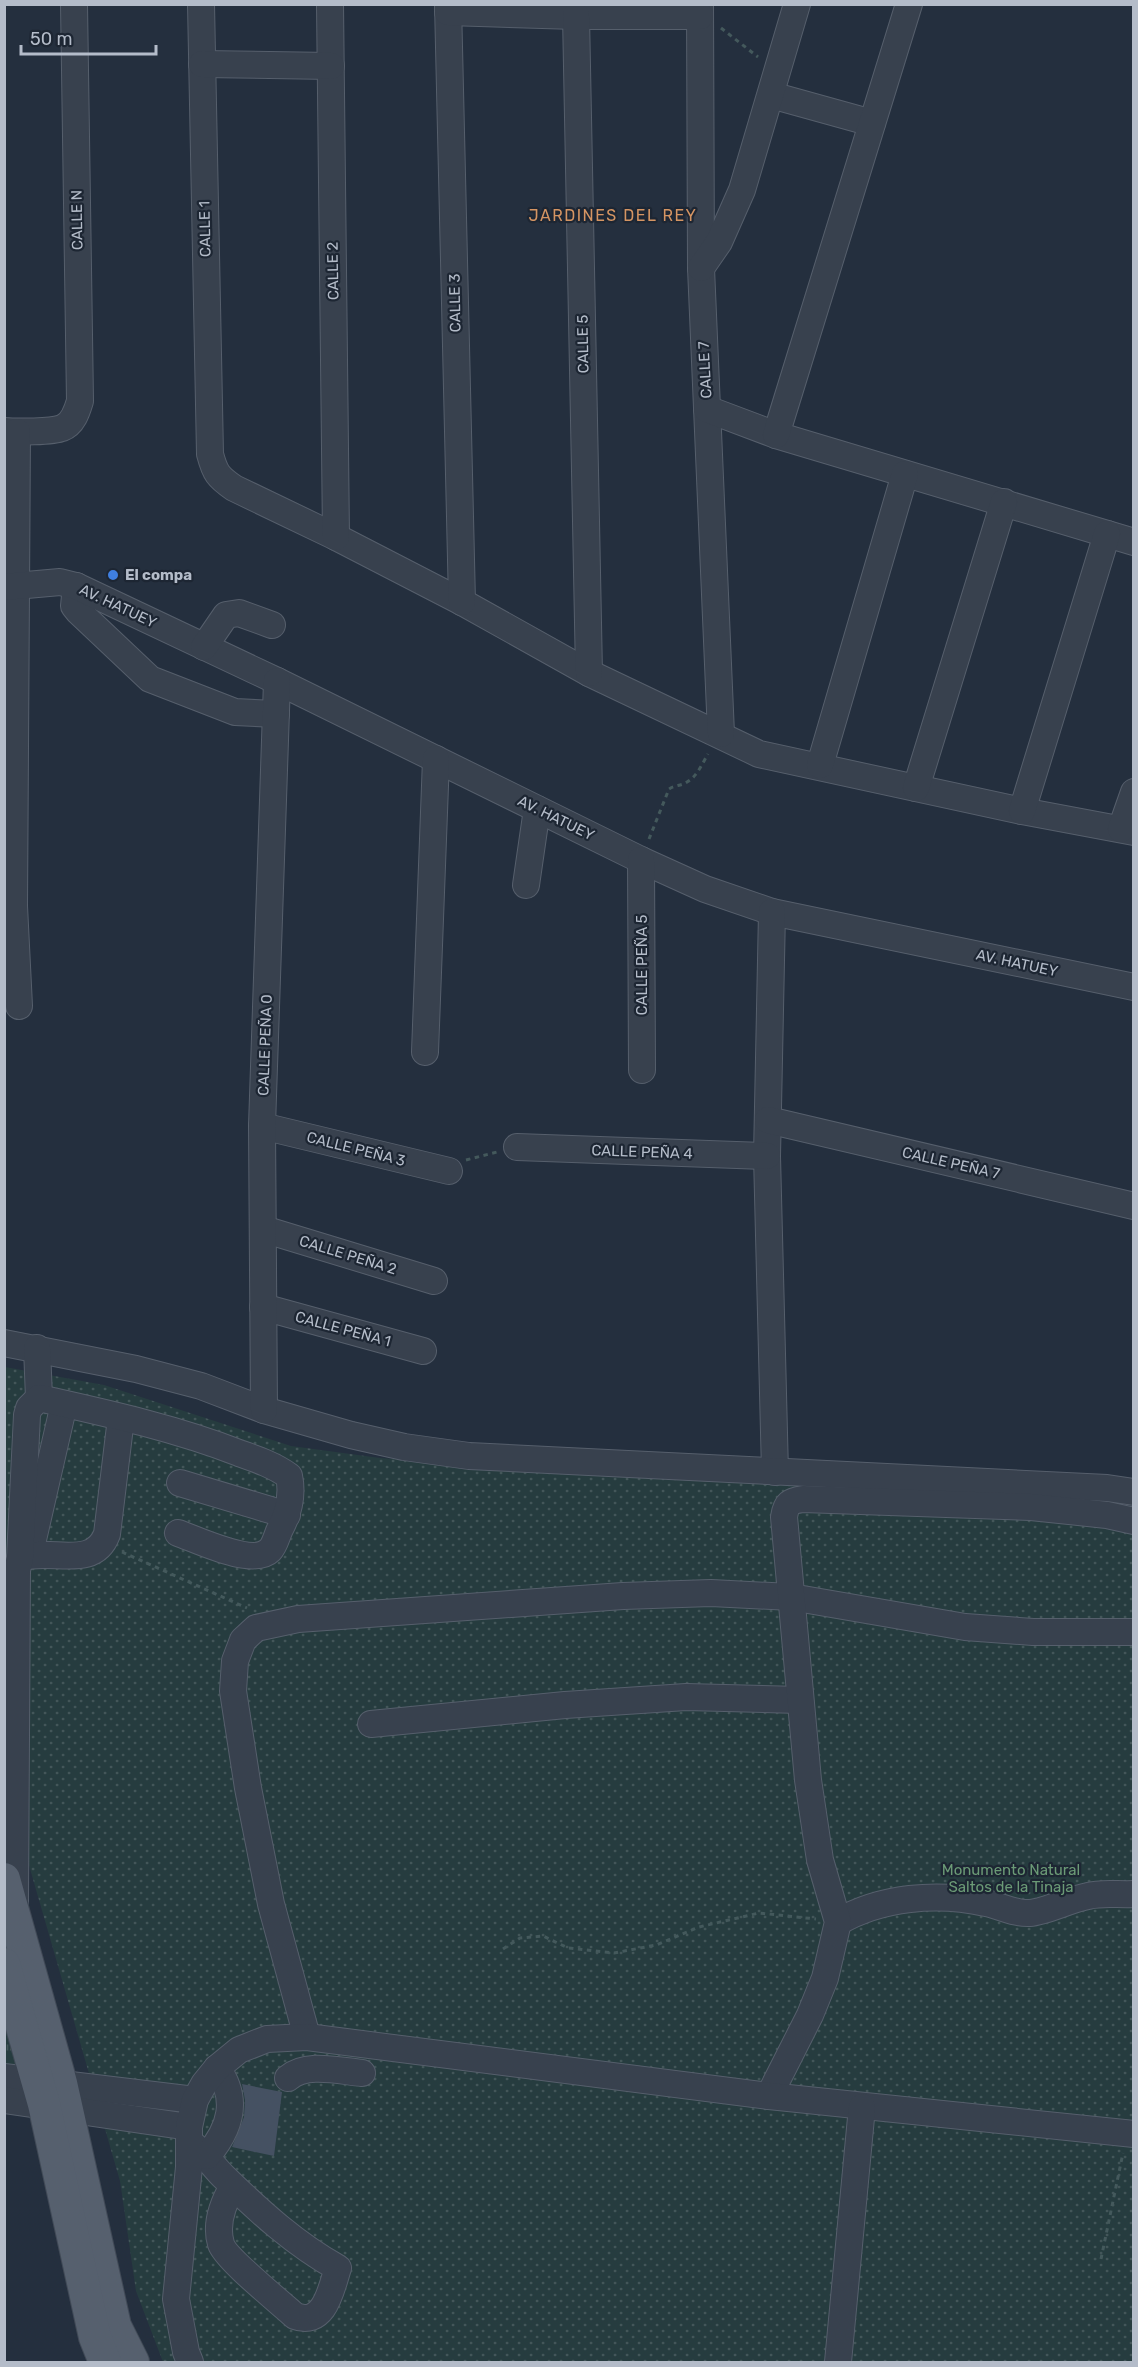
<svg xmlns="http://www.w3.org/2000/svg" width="1138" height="2367" font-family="Rubik,sans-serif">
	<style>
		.grass { fill: url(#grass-tufts) }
		.garden { fill: url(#garden-dots) }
		.building { fill: #455162 }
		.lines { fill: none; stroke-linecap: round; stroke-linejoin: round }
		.minor-casing { stroke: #565f6c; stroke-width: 28 }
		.major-casing { stroke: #414a57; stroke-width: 34 }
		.path { stroke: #44595c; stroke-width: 3; stroke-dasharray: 4.5 4.5; stroke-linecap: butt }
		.minor { stroke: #38414e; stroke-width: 26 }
		.major { stroke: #56606e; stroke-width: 32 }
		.shop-dot { fill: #3f7fe0; stroke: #1d2633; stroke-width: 2 }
		.labels { text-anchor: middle; stroke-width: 4.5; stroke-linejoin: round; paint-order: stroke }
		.street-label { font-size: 15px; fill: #b4bcc9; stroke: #1d2633 }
		.poi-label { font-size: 15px; font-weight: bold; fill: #b4bcc9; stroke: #1d2633; text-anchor: start }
		.park-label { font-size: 15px; fill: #6b9a76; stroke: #1d2633 }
		.neighbourhood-label { font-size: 16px; letter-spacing: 1.5px; fill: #d59563; stroke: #1d2633 }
	</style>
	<defs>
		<pattern id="grass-tufts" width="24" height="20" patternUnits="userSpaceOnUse" patternTransform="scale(1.5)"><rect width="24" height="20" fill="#263c3f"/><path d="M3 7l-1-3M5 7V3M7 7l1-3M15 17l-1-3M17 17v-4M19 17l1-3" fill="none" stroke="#435659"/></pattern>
		<pattern id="garden-dots" width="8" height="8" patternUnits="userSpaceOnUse" patternTransform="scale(1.5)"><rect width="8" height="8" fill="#263c3f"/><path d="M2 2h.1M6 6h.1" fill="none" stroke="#435659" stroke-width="1.8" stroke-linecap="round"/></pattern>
	</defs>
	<rect width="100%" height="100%" fill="#242f3e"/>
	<!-- grass -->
	<polygon class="grass" points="4,2001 22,2056 14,2065 4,2069"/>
	<!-- garden -->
	<polygon class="garden" points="5,1367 104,1385 291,1446 380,1458 512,1468 922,1486 1133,1513 1133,2362 163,2362 136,2291 120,2181 5,1782"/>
	<!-- building -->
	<polygon class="building" points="242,2084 282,2092 274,2156 232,2147 244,2117 245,2100"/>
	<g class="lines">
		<defs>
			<g id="minor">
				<path d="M201 4 210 454C215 473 218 477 234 488L336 537 462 602 589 673 759 754 1022 811 1134 832"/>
				<polyline points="330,4 336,537"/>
				<polyline points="448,4 462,602"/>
				<polyline points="700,4 701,268 721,734"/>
				<polyline points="448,12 576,16 700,16"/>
				<polyline points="576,16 589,673"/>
				<polyline points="202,64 331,66"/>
				<polyline points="771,95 872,123"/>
				<polyline points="701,268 719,242 742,190 797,4"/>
				<polyline points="707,409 776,435 1134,542"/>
				<path d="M4 431C17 432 52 432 62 428 73 424 77 411 80 401L74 4"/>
				<polyline points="17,432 14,906 19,1006"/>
				<polyline points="776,435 909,4"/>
				<polyline points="76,586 74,606 78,611 150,679 235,712 276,714"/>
				<polyline points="4,587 60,582 76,586 277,681 641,860 705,889 772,912 1134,987"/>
				<polyline points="204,647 226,615 239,613 272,625"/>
				<polyline points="820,765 905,474"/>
				<polyline points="916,788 1004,502"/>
				<polyline points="1022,811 1107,534"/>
				<polyline points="1121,829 1134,792"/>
				<polyline points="641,860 642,1070"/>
				<polyline points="526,885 537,809"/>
				<polyline points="772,912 767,1156 775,1472"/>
				<polyline points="425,1052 436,759"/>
				<polyline points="768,1120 1134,1206"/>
				<polyline points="262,1126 449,1171"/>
				<polyline points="517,1147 767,1156"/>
				<polyline points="263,1229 434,1281"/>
				<polyline points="263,1307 423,1351"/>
				<polyline points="4,1343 136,1369 201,1386 264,1410 351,1435 404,1447 469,1456 1107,1488 1134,1492"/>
				<polyline points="37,1348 39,1398"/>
				<polyline points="264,1410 262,1126 277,681"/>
				<polyline points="180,1483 287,1515"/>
				<polyline points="32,1544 64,1404"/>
				<path d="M20 1558C51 1547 93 1571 107 1534L121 1418"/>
				<polyline points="371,1724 565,1705 686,1697 800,1700"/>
				<path d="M15 1901 17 1570 20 1558 27 1415 29 1408 39 1398C106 1413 175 1428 239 1453 256 1459 274 1465 289 1476 293 1495 289 1512 280 1529 277 1535 275 1545 270 1550 253 1567 198 1540 178 1533"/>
				<path d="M838 1922C881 1897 937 1892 986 1903 1001 1906 1015 1914 1030 1913 1045 1912 1071 1899 1088 1896 1102 1892 1119 1895 1134 1894"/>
				<polyline points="307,2037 271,1904 248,1788 233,1691 235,1661 243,1640 256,1628 298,1619 623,1596 711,1593 791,1597 965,1627 1033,1632 1134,1632"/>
				<polyline points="4,2077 195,2100"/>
				<path d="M288 2078C306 2062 339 2071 362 2073"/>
				<path d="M769 2096 810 2015 825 1978 838 1922 820 1860 808 1780 784 1517C786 1503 790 1501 803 1499L1031 1507 1107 1515 1134 1521"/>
				<polyline points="4,2100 189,2127"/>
				<path d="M189 2142C205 2152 212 2166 225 2178 260 2212 295 2244 338 2268 331 2289 325 2327 295 2316 281 2303 225 2258 221 2244 215 2224 223 2203 233 2186"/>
				<path d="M207 2156C231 2128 239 2099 217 2068"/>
				<polyline points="190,2362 186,2352 176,2299 189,2167 189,2127 195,2100 204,2084 217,2068 239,2050 267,2039 307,2037 769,2096 1134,2134"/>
				<polyline points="838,2362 862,2107"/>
			</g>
			<g id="major">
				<polyline points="4,1879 61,2083 115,2326 133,2362"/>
				<polyline points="4,1964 44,2104 95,2337 105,2362"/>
			</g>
		</defs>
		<!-- minor casing -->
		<use href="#minor" class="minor-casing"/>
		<!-- major casing -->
		<use href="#major" class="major-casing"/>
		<!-- path -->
		<g class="path">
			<polyline points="721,28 758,57"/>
			<path d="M649 839 669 789C675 785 681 786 687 782 697 777 703 762 708 754"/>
			<polyline points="466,1160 497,1152"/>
			<polyline points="122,1552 247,1608"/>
			<polyline points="503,1949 520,1938 543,1936 568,1948 614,1953 656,1945 699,1927 759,1913 816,1919"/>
			<polyline points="1101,2259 1123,2153"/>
		</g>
		<!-- minor -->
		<use href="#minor" class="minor"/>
		<!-- major -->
		<use href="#major" class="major"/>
	</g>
	<!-- markers -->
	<circle class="shop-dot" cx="113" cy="575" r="6"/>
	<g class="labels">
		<!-- street labels -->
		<g class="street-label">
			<text transform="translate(77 220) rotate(-91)" y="5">CALLE N</text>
			<text transform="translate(205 229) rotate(-91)" y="5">CALLE 1</text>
			<text transform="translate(333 271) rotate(-91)" y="5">CALLE 2</text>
			<text transform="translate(455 303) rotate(-91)" y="5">CALLE 3</text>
			<text transform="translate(583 344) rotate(-91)" y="5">CALLE 5</text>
			<text transform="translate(705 370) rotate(-93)" y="5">CALLE 7</text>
			<text transform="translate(118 606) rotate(25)" y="5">AV. HATUEY</text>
			<text transform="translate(556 818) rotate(26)" y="5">AV. HATUEY</text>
			<text transform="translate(1017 963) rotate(12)" y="5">AV. HATUEY</text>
			<text transform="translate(642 965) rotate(-90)" y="5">CALLE PEÑA 5</text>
			<text transform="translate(265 1045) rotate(-88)" y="5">CALLE PEÑA 0</text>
			<text transform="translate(356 1149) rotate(14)" y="5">CALLE PEÑA 3</text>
			<text transform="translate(642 1152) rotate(2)" y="5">CALLE PEÑA 4</text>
			<text transform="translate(951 1163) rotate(13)" y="5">CALLE PEÑA 7</text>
			<text transform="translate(348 1255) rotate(17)" y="5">CALLE PEÑA 2</text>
			<text transform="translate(343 1329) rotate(15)" y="5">CALLE PEÑA 1</text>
		</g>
		<!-- poi labels -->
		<g class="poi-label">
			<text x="125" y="580">El compa</text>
		</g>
		<!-- park labels -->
		<g class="park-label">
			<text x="1011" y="1875">Monumento Natural<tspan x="1011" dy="17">Saltos de la Tinaja</tspan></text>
		</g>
		<!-- neighbourhood labels -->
		<g class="neighbourhood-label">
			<text x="613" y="221">JARDINES DEL REY</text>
		</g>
	</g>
	<!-- border -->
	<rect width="1138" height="2367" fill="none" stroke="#b4bcc9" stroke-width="12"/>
	<!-- scale -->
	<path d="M21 45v9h135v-9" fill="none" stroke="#b4bcc9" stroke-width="3"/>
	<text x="30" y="45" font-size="18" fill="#b4bcc9" stroke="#1d2633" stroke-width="4.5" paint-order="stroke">50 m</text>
</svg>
